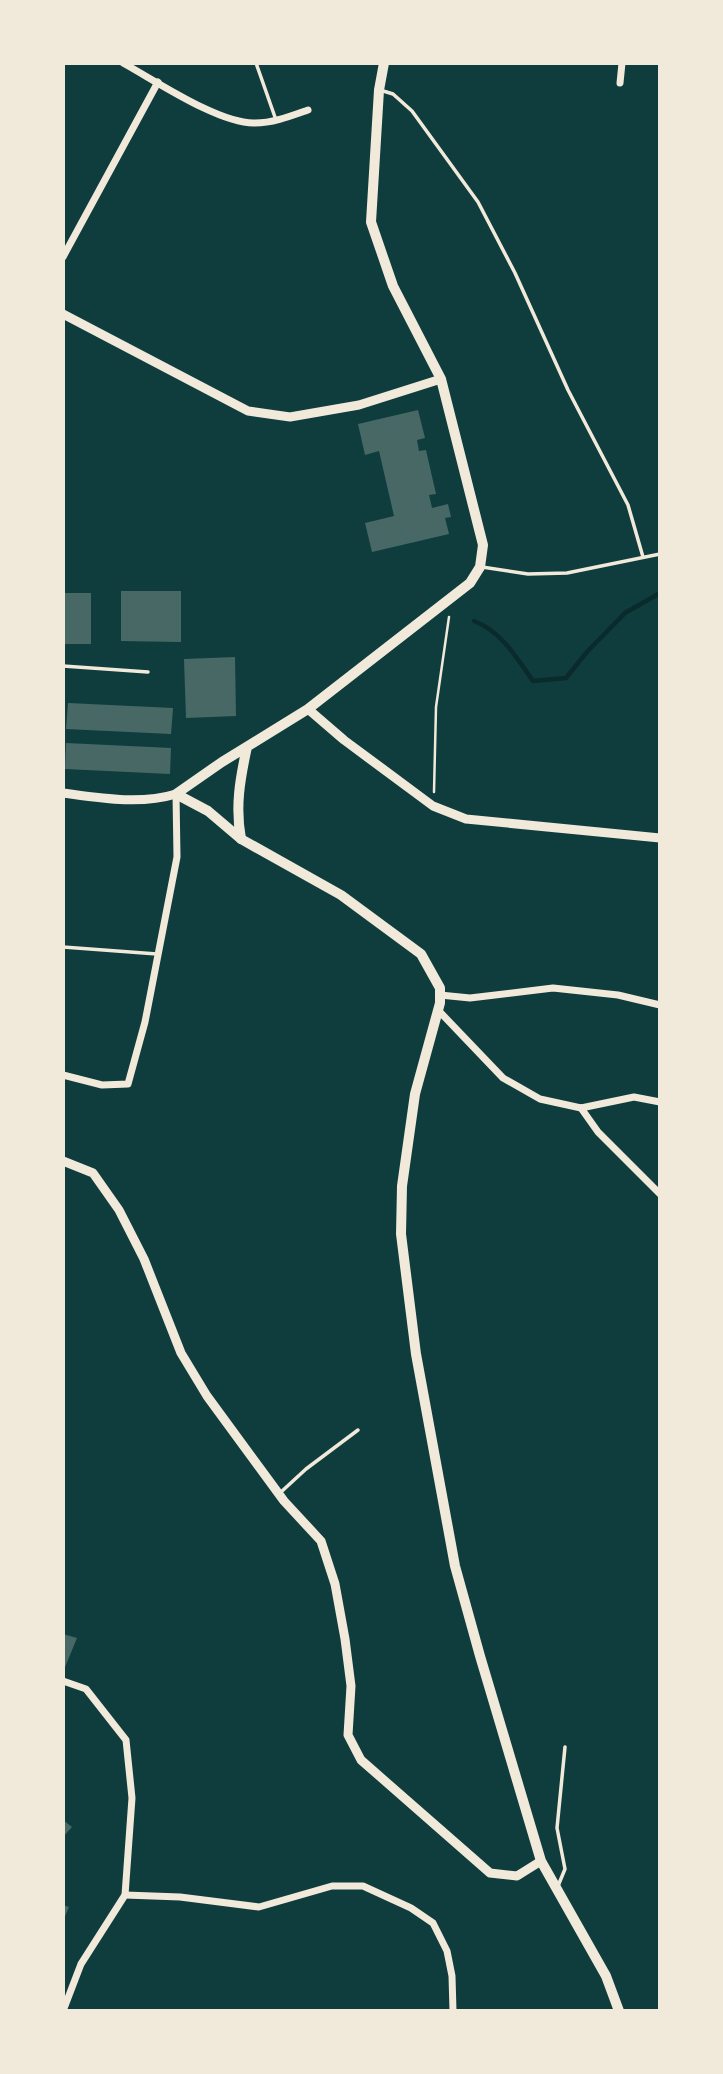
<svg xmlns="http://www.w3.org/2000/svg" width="723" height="2074" font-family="'Zilla Slab',serif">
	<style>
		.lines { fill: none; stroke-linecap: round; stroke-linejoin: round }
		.stream { stroke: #0a2a2b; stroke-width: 4.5 }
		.building { fill: #486865 }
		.path { stroke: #f1e9da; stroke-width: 2.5 }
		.service { stroke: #f1e9da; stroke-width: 3.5 }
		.minor { stroke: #f1e9da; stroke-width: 7 }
		.tertiary { stroke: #f1e9da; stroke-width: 9 }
		.secondary { stroke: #f1e9da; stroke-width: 10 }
	</style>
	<rect width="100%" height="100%" fill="#0f3d3e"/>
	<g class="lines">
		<!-- stream -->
		<path class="stream" d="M474 621C501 631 517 658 533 681L566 678 586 653 625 613 660 593"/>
	</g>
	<!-- building -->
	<g class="building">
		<polygon points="418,410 425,438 417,440 419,451 426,450 436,494 429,495 432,508 448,504 451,517 445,518 449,534 372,552 365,523 394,516 379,451 365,455 358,424"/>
		<polygon points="121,591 181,591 181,642 121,641"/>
		<rect x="63" y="593" width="28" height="51"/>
		<polygon points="235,657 236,716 186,718 184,659"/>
		<polygon points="68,703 173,708 171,734 66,729"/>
		<polygon points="66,743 171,748 170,774 65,769"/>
		<polygon points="63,1634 77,1638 63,1672"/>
		<polygon points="63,1820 72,1827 63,1837"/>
		<polygon points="63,1905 69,1907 63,1921"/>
	</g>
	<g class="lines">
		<!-- path -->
		<polyline class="path" points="434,792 436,707 449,617"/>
		<!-- service -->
		<g class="service">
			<polyline points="256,63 276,120"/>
			<polyline points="380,90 393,94 412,111 478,202 515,273 568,390 628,505 643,557"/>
			<polyline points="482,567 528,574 567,573 660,554"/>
			<polyline points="63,666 148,672"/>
			<polyline points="63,947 157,954"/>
			<polyline points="281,1492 306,1469 358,1430"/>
			<polyline points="558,1886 565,1869 557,1828 565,1747"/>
		</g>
		<!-- minor -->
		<g class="minor">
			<path d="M123 63C156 81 219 124 255 123 273 123 291 116 308 110"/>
			<polyline points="620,83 622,63"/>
			<polyline points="63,257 158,82"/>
			<polyline points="440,995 470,998 553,988 618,995 660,1005"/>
			<polyline points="438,1010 503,1078 540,1099 581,1108 634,1097 660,1102"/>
			<polyline points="63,1075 102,1085 128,1084 145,1022 177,857 176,794"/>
			<polyline points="581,1108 598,1132 660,1194"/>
			<polyline points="63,1681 86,1689 126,1740 132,1798 125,1895 81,1964 63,2011"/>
			<polyline points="125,1895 180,1897 259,1907 332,1886 363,1886 411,1908 433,1923 447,1951 452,1976 453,2011"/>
		</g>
		<!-- tertiary -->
		<g class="tertiary">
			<polyline points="63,314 248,411 290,417 359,405 441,379"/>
			<polyline points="308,709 344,740 433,806 466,819 660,838"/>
			<path d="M63 793C100 798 140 805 176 794"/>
			<polyline points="63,1161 93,1173 119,1210 144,1259 181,1353 207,1396 284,1501 321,1541 335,1584 345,1639 351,1686 348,1735 361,1760 490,1873 517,1876 541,1861"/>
		</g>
		<!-- secondary -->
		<g class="secondary">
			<path d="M247 747C240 779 235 807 241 839L208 811 176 794 222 762 308 709 470 583 480 567 483 545 441 379 393 286 371 222 379 90 384 63"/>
			<polyline points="241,839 341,895 421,954 440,988 440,1003 415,1094 402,1186 401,1234 416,1354 455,1566 480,1656 541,1861 606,1976 619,2011"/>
		</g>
	</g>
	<!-- border -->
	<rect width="723" height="2074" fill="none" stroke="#f1e9da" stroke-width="130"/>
</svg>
